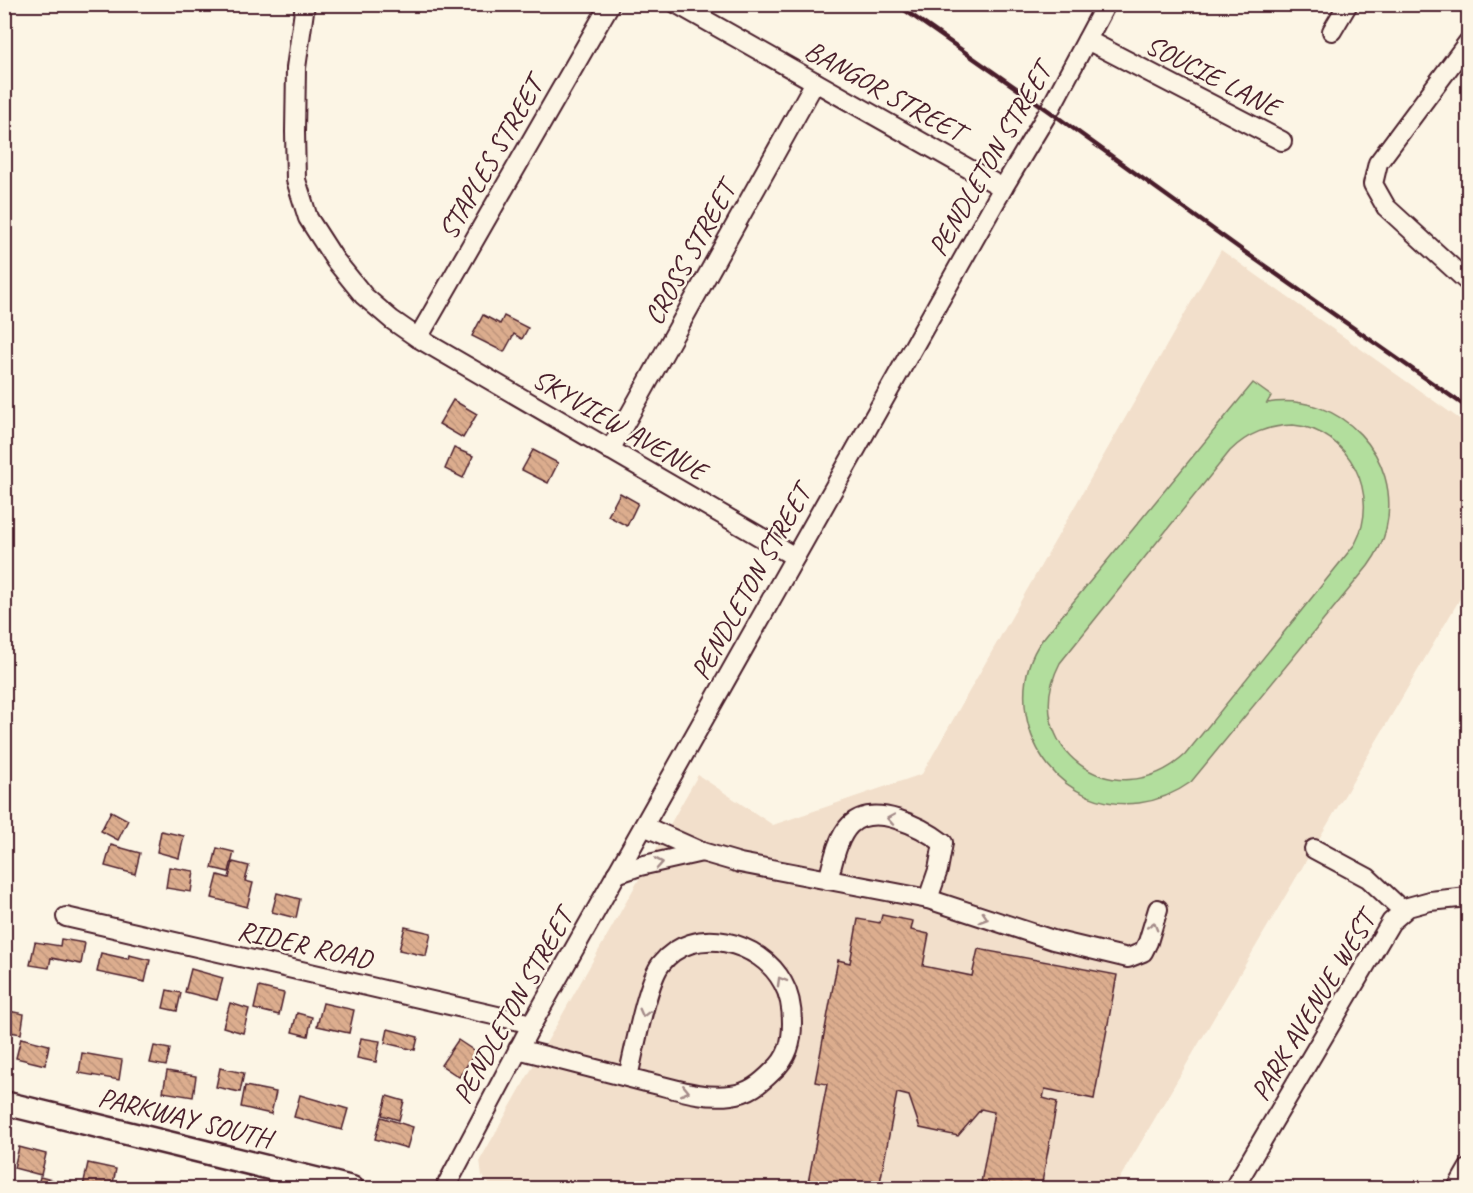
<svg xmlns="http://www.w3.org/2000/svg" width="1473" height="1193" font-family="Caveat,sans-serif">
	<style>
		.built { fill: #f2dfcb }
		.pitch { fill: #b2de9d; stroke: #7e7e64; stroke-width: 1.5; fill-rule: evenodd }
		.building { fill: url(#building-back-hatch); stroke: #4a1f2b; stroke-width: 1.5 }
		.lines { fill: none; stroke-linecap: round; stroke-linejoin: round }
		.minor-casing { stroke: #4a1f2b; stroke-width: 22 }
		.major-casing { stroke: #4a1f2b; stroke-width: 27 }
		.minor { stroke: #fcf5e5; stroke-width: 18 }
		.major { stroke: #fcf5e5; stroke-width: 22 }
		.rail { stroke: #4a1f2b; stroke-width: 4.5 }
		.oneway { stroke: #a38a88 }
		.labels { text-anchor: middle; stroke-width: 5; stroke-linejoin: round; paint-order: stroke }
		.street-label { font-size: 28px; fill: #4a1f2b; stroke: #fcf5e5 }
	</style>
	<defs>
		<pattern id="building-back-hatch" width="6" height="6" patternUnits="userSpaceOnUse" patternTransform="scale(1.5)"><rect width="6" height="6" fill="#dcad8e"/><path d="M-1 5l2 2M0 0l6 6M5-1l2 2" fill="none" stroke="#be947b"/></pattern>
	</defs>
	<rect width="100%" height="100%" fill="#fcf5e5"/>
	<filter id="ink" filterUnits="userSpaceOnUse"><feTurbulence type="fractalNoise" baseFrequency=".0167" numOctaves="2"/><feDisplacementMap in="SourceGraphic" scale="12" xChannelSelector="R" yChannelSelector="G"/><feConvolveMatrix kernelMatrix="1 2 1 2 8 2 1 2 1" color-interpolation-filters="sRGB"/></filter>
	<g filter="url(#ink)">
		<!-- built -->
		<polygon class="built" points="1221,250 1468,425 1468,585 1114,1188 493,1188 482,1176 480,1160 698,775 773,825 922,774"/>
		<!-- pitch -->
		<path class="pitch" d="M1253 383 1271 396 1267 403C1340 391 1403 456 1386 529 1383 543 1376 555 1368 566L1191 782C1124 830 1040 795 1026 714 1022 686 1026 662 1042 640ZM1293 425C1350 430 1381 495 1355 544L1185 755C1113 820 1017 745 1060 663L1230 451C1248 433 1268 426 1293 425Z"/>
		<!-- building -->
		<g class="building">
			<polygon points="483,315 500,324 504,316 528,328 522,339 514,334 504,352 472,336"/>
			<polygon points="453,400 477,414 463,438 439,424"/>
			<polygon points="454,448 473,456 463,478 445,469"/>
			<polygon points="533,450 558,463 548,483 522,470"/>
			<polygon points="620,493 638,503 627,526 608,516"/>
			<polygon points="111,811 128,820 118,840 101,831"/>
			<polygon points="161,831 184,836 179,858 157,852"/>
			<polygon points="111,845 140,853 135,874 105,866"/>
			<polygon points="217,848 234,852 229,872 212,868"/>
			<polygon points="233,862 249,866 245,881 253,883 247,907 212,898 218,875 229,878"/>
			<polygon points="169,867 194,871 191,892 166,888"/>
			<polygon points="277,893 300,899 296,918 272,912"/>
			<polygon points="882,915 913,921 911,930 929,934 923,966 972,976 978,949 1117,975 1094,1099 1045,1089 1043,1098 1057,1102 1041,1188 980,1188 994,1112 981,1109 958,1136 920,1128 909,1096 897,1093 879,1188 807,1188 827,1084 815,1082 838,960 850,963 858,919 880,923"/>
			<polygon points="405,927 431,933 426,956 399,950"/>
			<polygon points="61,939 85,943 81,964 51,958 49,968 30,965 35,942 60,946"/>
			<polygon points="101,953 128,959 129,955 150,960 145,982 97,972"/>
			<polygon points="191,969 223,978 217,1000 185,992"/>
			<polygon points="259,987 284,993 279,1015 254,1009"/>
			<polygon points="167,990 181,993 177,1011 163,1008"/>
			<polygon points="230,1003 249,1009 243,1033 223,1027"/>
			<polygon points="323,1003 354,1010 349,1033 317,1026"/>
			<polygon points="4,1010 24,1014 21,1034 4,1031"/>
			<polygon points="297,1013 312,1017 308,1036 292,1032"/>
			<polygon points="388,1029 418,1037 415,1050 385,1043"/>
			<polygon points="21,1038 49,1045 45,1065 16,1058"/>
			<polygon points="361,1038 380,1041 376,1062 357,1058"/>
			<polygon points="458,1040 476,1052 459,1077 441,1065"/>
			<polygon points="154,1046 170,1049 166,1066 150,1063"/>
			<polygon points="82,1053 122,1060 119,1080 79,1073"/>
			<polygon points="220,1068 244,1073 240,1092 216,1087"/>
			<polygon points="167,1071 196,1076 193,1097 163,1092"/>
			<polygon points="245,1086 276,1092 271,1114 241,1107"/>
			<polygon points="300,1095 348,1109 342,1130 294,1117"/>
			<polygon points="387,1096 404,1101 399,1120 382,1115"/>
			<polygon points="381,1117 413,1127 407,1148 375,1139"/>
			<polygon points="19,1147 46,1154 41,1175 14,1168"/>
			<polygon points="88,1163 116,1169 112,1188 83,1186"/>
			<polygon points="40,1177 60,1182 58,1188 37,1188"/>
			<polygon points="170,1183 194,1188 169,1188"/>
			<polygon points="146,1184 165,1188 145,1188"/>
		</g>
		<g class="lines">
			<defs>
				<g id="minor">
					<polyline points="305,4 296,68 295,132 296,180 308,218 335,260 364,296 392,320 418,338 795,557"/>
					<polyline points="677,4 1003,188"/>
					<polyline points="1332,31 1348,4"/>
					<polyline points="1087,40 1282,141"/>
					<polyline points="1468,42 1378,163 1373,184 1386,207 1468,282"/>
					<polyline points="418,338 610,4"/>
					<polyline points="610,450 815,82"/>
					<polyline points="644,826 702,852 740,863 928,899 1053,940 1128,958 1143,952 1148,942 1158,909"/>
					<polyline points="1314,849 1368,878 1403,911"/>
					<polyline points="616,874 640,866 702,852"/>
					<path d="M828 880C833 863 837 838 850 825 874 802 922 827 943 843L938 870 928 899"/>
					<polyline points="66,917 532,1024"/>
					<path d="M518 1049C561 1060 603 1071 646 1082 673 1088 702 1099 731 1095 749 1093 760 1084 773 1071 788 1058 792 1042 792 1023 792 1010 790 995 783 983 761 941 693 923 661 964 647 982 634 1052 628 1077"/>
					<polyline points="445,1188 532,1024 1003,188 1049,111 1106,4"/>
					<polyline points="1234,1188 1391,922 1408,907 1430,901 1468,897"/>
					<polyline points="1457,1188 1468,1169"/>
				</g>
				<polyline id="major" points="4,1103 352,1188"/>
			</defs>
			<!-- minor casing -->
			<use href="#minor" class="minor-casing"/>
			<!-- major casing -->
			<use href="#major" class="major-casing"/>
			<!-- minor -->
			<use href="#minor" class="minor"/>
			<!-- major -->
			<use href="#major" class="major"/>
			<!-- rail -->
			<polyline class="rail" points="896,4 1049,111 1242,250 1468,408"/>
		</g>
		<!-- one-way arrows -->
		<defs><path id="oneway-chevron" d="M-2-3.5L2.5 0L-2 3.5" fill="none" stroke-width="1.6" stroke-linecap="round" stroke-linejoin="round" transform="scale(1.5)"/></defs>
		<g class="oneway">
			<use href="#oneway-chevron" transform="translate(891 819) rotate(-170)"/>
			<use href="#oneway-chevron" transform="translate(659 863) rotate(-10)"/>
			<use href="#oneway-chevron" transform="translate(984 918) rotate(18)"/>
			<use href="#oneway-chevron" transform="translate(1153 926) rotate(-74)"/>
			<use href="#oneway-chevron" transform="translate(781 981) rotate(-120)"/>
			<use href="#oneway-chevron" transform="translate(644 1013) rotate(104)"/>
			<use href="#oneway-chevron" transform="translate(685 1091) rotate(13)"/>
		</g>
	</g>
	<g class="labels">
		<!-- street labels -->
		<g class="street-label">
			<text transform="translate(1213 75) rotate(27)" y="10">SOUCIE LANE</text>
			<text transform="translate(885 90) rotate(29)" y="10">BANGOR STREET</text>
			<text transform="translate(490 158) rotate(-60)" y="10">STAPLES STREET</text>
			<text transform="translate(989 159) rotate(-60)" y="10">PENDLETON STREET</text>
			<text transform="translate(689 253) rotate(-61)" y="10">CROSS STREET</text>
			<text transform="translate(620 424) rotate(30)" y="10">SKYVIEW AVENUE</text>
			<text transform="translate(750 582) rotate(-61)" y="10">PENDLETON STREET</text>
			<text transform="translate(305 944) rotate(13)" y="10">RIDER ROAD</text>
			<text transform="translate(512 1006) rotate(-61)" y="10">PENDLETON STREET</text>
			<text transform="translate(1312 1006) rotate(-59)" y="10">PARK AVENUE WEST</text>
			<text transform="translate(185 1117) rotate(14)" y="10">PARKWAY SOUTH</text>
		</g>
	</g>
	<!-- margin -->
	<rect width="1473" height="1193" fill="none" stroke="#fcf5e5" stroke-width="24"/>
	<rect x="12" y="12" width="1449" height="1169" fill="none" stroke="#4a1f2b" stroke-width="2" filter="url(#ink)"/>
</svg>
